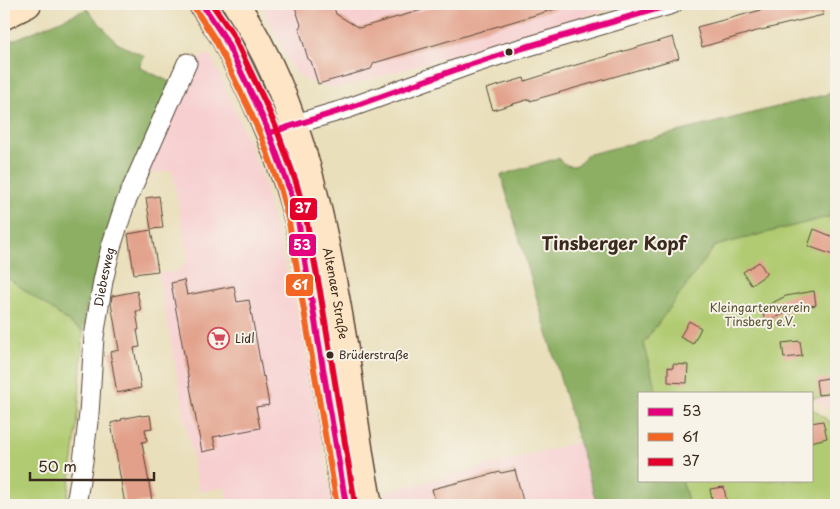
<svg xmlns="http://www.w3.org/2000/svg" width="840" height="509" font-family="'Playpen Sans',sans-serif">
	<style>
		.built { fill: #f7cfd0 }
		.green { fill: #b0cb71; stroke: #767a48 }
		.forest { fill: #8caf63; stroke: #646c40 }
		.building { fill: #e2a08a }
		.lines { fill: none; stroke-linecap: round; stroke-linejoin: round }
		.street-casing { stroke: #554536; stroke-width: 21 }
		.secondary-casing { stroke: #554536; stroke-width: 29 }
		.street { stroke: #fff; stroke-width: 19 }
		.secondary { stroke: #fde5c5; stroke-width: 26 }
		.bus-1-casing { stroke: #f7f3e8; stroke-width: 10 }
		.bus-2-casing { stroke: #f7f3e8; stroke-width: 10 }
		.bus-3-casing { stroke: #f7f3e8; stroke-width: 10 }
		.bus-1 { stroke: #e5007d; stroke-width: 6 }
		.bus-2 { stroke: #f26522; stroke-width: 6 }
		.bus-3 { stroke: #e4002b; stroke-width: 6 }
		.bus-dot { fill: #3b2a1e; stroke: #f7f3e8; stroke-width: 2 }
		.labels { text-anchor: middle; stroke-width: 4; stroke-linejoin: round; paint-order: stroke }
		.bus-label { font-size: 11px; fill: #3b2a1e; stroke: #f7f3e8; text-anchor: start }
		.street-label { font-size: 12px; fill: #3b2a1e; stroke: #f7f3e8 }
		.park-label { font-size: 12px; fill: #585233; stroke: #f7f3e8 }
		.poi-label { font-size: 12px; fill: #3b2a1e; stroke: #f7f3e8; text-anchor: start }
		.district-label { font-size: 18px; font-weight: bold; fill: #3b2a1e; stroke: #f7f3e8 }
		.line-badge { stroke: #f7f3e8; stroke-width: 2 }
		.badge-label { font-size: 14px; text-anchor: middle; font-weight: bold; fill: #fff }
	</style>
	<rect width="100%" height="100%" fill="#f7f3e8"/>
	<filter id="ink" filterUnits="userSpaceOnUse"><feTurbulence type="fractalNoise" baseFrequency=".02" numOctaves="2"/><feDisplacementMap in="SourceGraphic" scale="10" xChannelSelector="R" yChannelSelector="G"/><feConvolveMatrix kernelMatrix="1 2 1 2 8 2 1 2 1" color-interpolation-filters="sRGB"/></filter>
	<filter id="wash" filterUnits="userSpaceOnUse"><feTurbulence type="fractalNoise" baseFrequency=".0096" numOctaves="4" result="noise"/><feDisplacementMap in="SourceGraphic" scale="20" xChannelSelector="R" yChannelSelector="G"/><feGaussianBlur stdDeviation="1.12" result="paint"/><feColorMatrix in="noise" values="0 0 0 0 0 0 0 0 0 0 0 0 0 0 0 0 0 1.4 0 .05"/><feComposite in="paint" operator="in"/></filter>
	<g filter="url(#wash)">
		<rect width="100%" height="100%" fill="#e9dfbb"/>
		<!-- built -->
		<g class="built">
			<polygon points="261,4 626,4 340,88 319,85 303,78 298,74 293,69"/>
			<polygon points="210,53 240,121 265,184 269,205 296,306 301,323 333,505 229,505 225,487 199,492 158,274 181,270 188,257 172,170 144,175 197,60"/>
			<polygon points="836,396 836,415 813,398"/>
			<polygon points="579,442 597,505 388,505 385,492"/>
		</g>
		<!-- green -->
		<g class="green">
			<polygon points="836,215 836,396 813,398 811,398 811,393 657,393 643,344 715,246"/>
			<polygon points="4,275 83,332 78,416 73,460 66,505 4,505"/>
			<polygon points="811,408 836,426 836,505 689,505 682,480 811,480"/>
		</g>
		<!-- forest -->
		<g class="forest">
			<polygon points="87,9 117,43 144,56 139,67 168,81 170,84 94,278 85,316 83,332 4,275 4,44"/>
			<path d="M836 92V215L715 246 643 344 657 393H639V480H682L689 505H597L501 175 558 158C567 169 579 169 586 155Z"/>
		</g>
		<g id="blocks">
			<!-- building -->
			<g class="building">
				<polygon points="294,4 333,4 336,14 359,28 443,4 561,4 562,7 374,63 371,69 318,84 311,61 308,59 299,28 301,25"/>
				<polygon points="784,4 820,4 823,15 753,32 702,47 697,27"/>
				<polygon points="673,37 679,58 530,101 530,99 493,110 486,89 524,78 525,81 569,67"/>
				<polygon points="159,196 163,228 151,229 146,198"/>
				<polygon points="814,229 836,238 836,256 808,246"/>
				<polygon points="151,230 158,271 134,274 128,234"/>
				<polygon points="759,262 767,274 751,285 743,272"/>
				<polygon points="184,280 187,295 234,286 237,302 249,300 263,377 264,376 269,405 256,407 260,428 213,437 216,449 202,452 171,283"/>
				<polygon points="137,291 141,311 136,311 139,330 137,330 140,347 134,348 141,388 117,393 110,352 119,350 111,303 112,296"/>
				<polygon points="814,291 816,305 794,309 767,322 760,309 786,296"/>
				<polygon points="689,321 701,328 693,344 680,337"/>
				<polygon points="800,341 802,356 784,358 782,343"/>
				<polygon points="673,364 688,365 687,383 668,382 668,367 673,368"/>
				<polygon points="834,377 836,393 818,395 816,380"/>
				<polygon points="141,415 141,416 150,415 152,428 145,429 147,441 142,442 152,501 125,505 111,423 122,420 121,419"/>
				<polygon points="823,421 827,438 811,442 811,423"/>
				<polygon points="515,470 524,505 436,505 432,489 500,472 501,473"/>
				<polygon points="724,487 727,504 713,505 710,489"/>
			</g>
		</g>
	</g>
	<g filter="url(#ink)">
		<use href="#blocks" fill-opacity="0" stroke="#554536" stroke-width="1"/>
		<g class="lines">
			<defs>
				<g id="street">
					<polyline points="295,124 346,109 466,66 509,52 673,4"/>
					<path id="s1" d="M76 505 83 461 89 414 94 337 103 281 111 247 125 204 187 63"/>
				</g>
				<g id="secondary">
					<polyline points="202,4 224,37 257,105 269,133 288,185 298,220 311,292 346,505"/>
					<path id="s2" d="M236 4C303 105 327 237 346 356 353 405 359 456 369 505"/>
					<polyline points="4,16 28,4"/>
				</g>
			</defs>
			<!-- street casing -->
			<use href="#street" class="street-casing"/>
			<!-- secondary casing -->
			<use href="#secondary" class="secondary-casing"/>
			<!-- street -->
			<use href="#street" class="street"/>
			<!-- secondary -->
			<use href="#secondary" class="secondary"/>
			<defs>
				<g id="bus-1">
					<polyline points="202,4 224,37 257,105 269,133 288,185 298,220 346,505"/>
					<polyline points="269,133 346,109 466,66 509,52 673,4"/>
				</g>
				<polyline id="bus-2" points="195,9 216,41 249,109 261,136 280,188 289,222 337,505"/>
				<polyline id="bus-3" points="212,4 232,33 265,102 277,130 296,182 306,218 320,291 355,504"/>
			</defs>
			<!-- bus-1 casing -->
			<use href="#bus-1" class="bus-1-casing"/>
			<!-- bus-2 casing -->
			<use href="#bus-2" class="bus-2-casing"/>
			<!-- bus-3 casing -->
			<use href="#bus-3" class="bus-3-casing"/>
			<!-- bus-1 -->
			<use href="#bus-1" class="bus-1"/>
			<!-- bus-2 -->
			<use href="#bus-2" class="bus-2"/>
			<!-- bus-3 -->
			<use href="#bus-3" class="bus-3"/>
		</g>
	</g>
	<!-- icons -->
	<defs>
		<symbol id="supermarket-ring" viewBox="-11 -11 22 22"><circle r="9.5" fill="#f7f3e8" stroke="#d1495b" stroke-width="1.5"/><path d="M-6-5.5h2.5l.6 2H6L4.5 2H-2.5L-4.4-4H-6ZM-1.5 3.2a1.3 1.3 0 1 0 .1 0ZM3 3.2a1.3 1.3 0 1 0 .1 0Z" fill="#d1495b"/></symbol>
	</defs>
	<g fill-rule="evenodd">
		<use href="#supermarket-ring" x="206" y="326" width="25" height="25"/>
	</g>
	<!-- markers -->
	<g class="bus-dot">
		<circle cx="509" cy="52" r="4.5"/>
		<circle cx="330" cy="355" r="4.5"/>
	</g>
	<g class="labels">
		<!-- bus labels -->
		<g class="bus-label">
			<text x="339" y="359">Brüderstraße</text>
		</g>
		<!-- street labels -->
		<g class="street-label">
			<text dy="4" stroke="none"><textPath href="#s1" startOffset="230">Diebesweg</textPath></text>
			<text dy="4" stroke="none"><textPath href="#s2" startOffset="308">Altenaer Straße</textPath></text>
		</g>
		<!-- park labels -->
		<g class="park-label">
			<text x="760" y="312">Kleingartenverein<tspan x="760" dy="14">Tinsberg e.V.</tspan></text>
		</g>
		<!-- poi labels -->
		<g class="poi-label">
			<text x="235" y="343">Lidl</text>
		</g>
		<!-- district labels -->
		<g class="district-label">
			<text x="614" y="250">Tinsberger Kopf</text>
		</g>
	</g>
	<g class="line-badge">
		<rect x="289" y="197" width="29" height="24" rx="5" fill="#e4002b"/>
		<rect x="288" y="233" width="29" height="24" rx="5" fill="#e5007d"/>
		<rect x="285" y="273" width="29" height="24" rx="5" fill="#f26522"/>
	</g>
	<g class="badge-label">
		<text x="303" y="213">37</text>
		<text x="302" y="250">53</text>
		<text x="300" y="290">61</text>
	</g>
	<!-- margin -->
	<rect width="840" height="509" fill="none" stroke="#f7f3e8" stroke-width="20"/>
	<!-- legend -->
	<rect x="638" y="392" width="175" height="90" fill="#f7f3e8" stroke="#aca397"/>
	<rect x="648" y="408" width="25" height="8" fill="#e5007d" stroke="#aca397"/>
	<text x="682" y="416" font-size="15" fill="#3b2a1e">53</text>
	<rect x="648" y="433" width="25" height="8" fill="#f26522" stroke="#aca397"/>
	<text x="682" y="442" font-size="15" fill="#3b2a1e">61</text>
	<rect x="648" y="458" width="25" height="8" fill="#e4002b" stroke="#aca397"/>
	<text x="682" y="466" font-size="15" fill="#3b2a1e">37</text>
	<!-- scale -->
	<path d="M30 472v8h124v-8" fill="none" stroke="#3b2a1e" stroke-width="2.5"/>
	<text x="38" y="472" font-size="15" fill="#3b2a1e" stroke="#f7f3e8" stroke-width="4" paint-order="stroke">50 m</text>
</svg>
